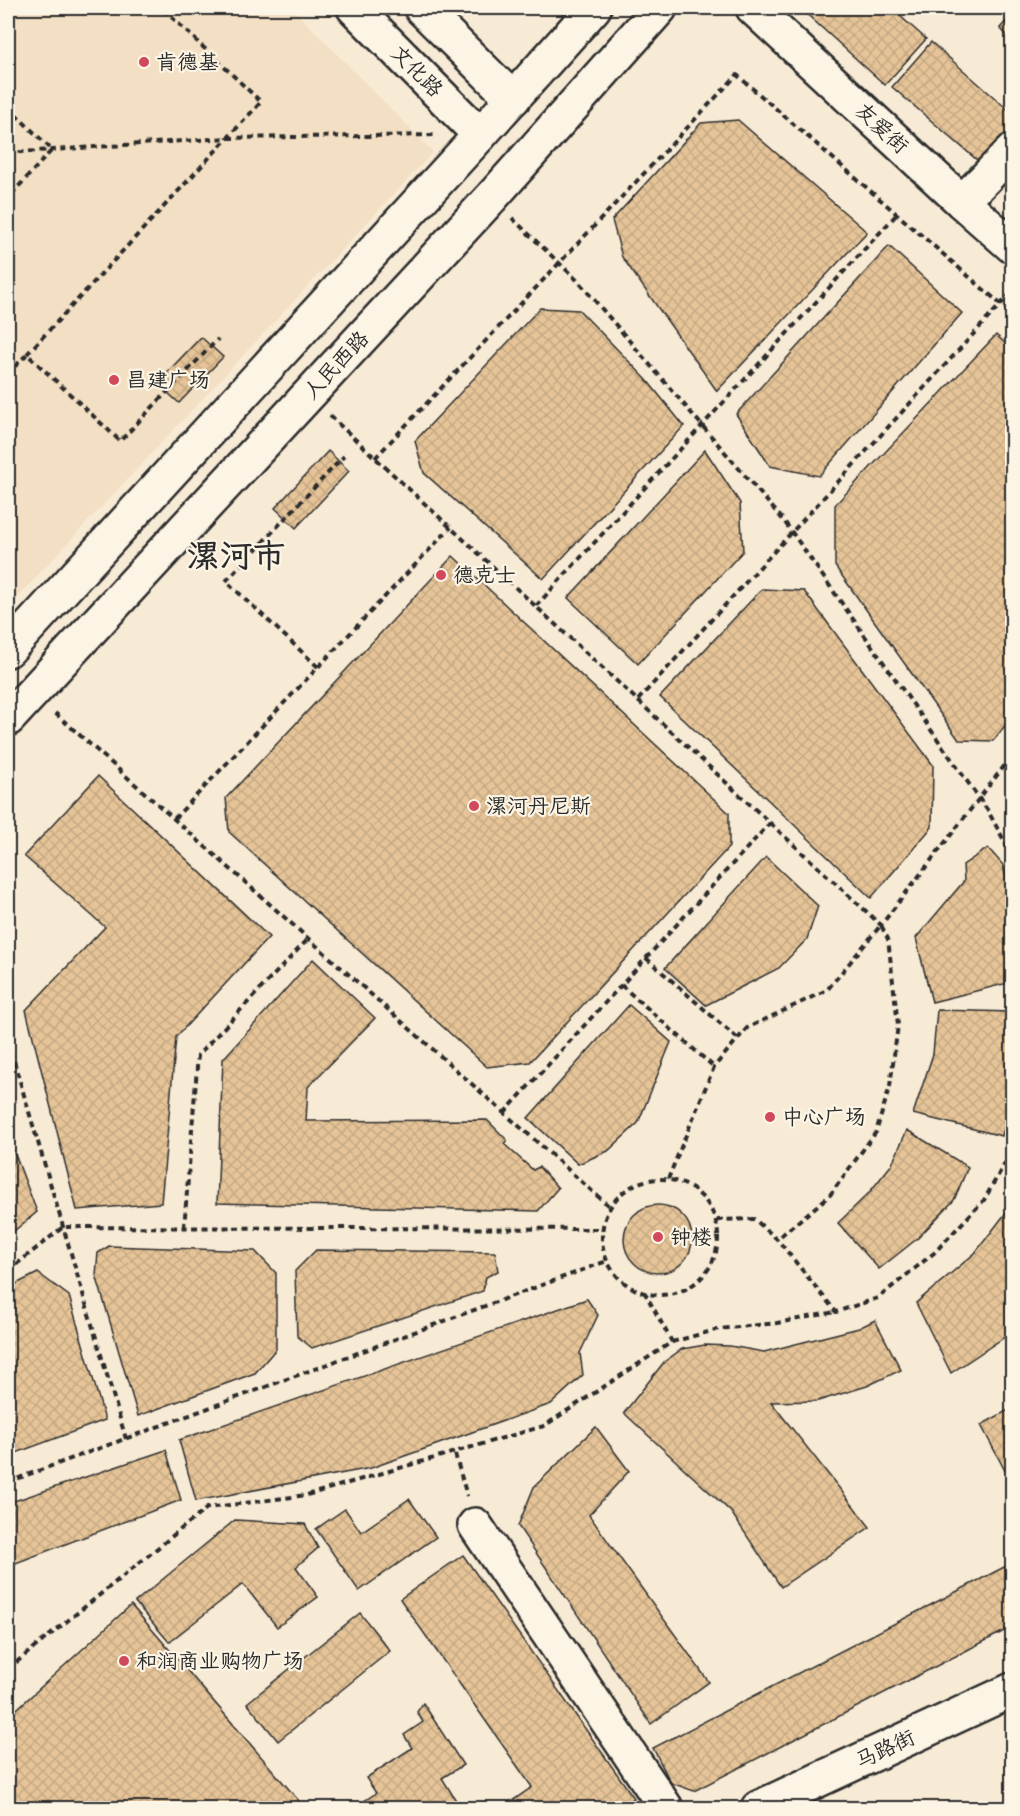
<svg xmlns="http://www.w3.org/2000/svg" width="1020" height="1816" font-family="'Architects Daughter','LXGW WenKai TC',sans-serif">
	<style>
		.built { fill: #f3dfc3 }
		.building { fill: url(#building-cross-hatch); stroke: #2b2b2b; stroke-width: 1.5 }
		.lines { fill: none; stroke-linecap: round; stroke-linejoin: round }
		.street-casing { stroke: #2b2b2b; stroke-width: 38 }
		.secondary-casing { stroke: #2b2b2b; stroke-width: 38 }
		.path { stroke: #2b2b2b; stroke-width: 4; stroke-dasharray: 6 4.5; stroke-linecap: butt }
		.street { stroke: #fcf5e5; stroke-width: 33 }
		.secondary { stroke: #fcf5e5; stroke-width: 33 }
		.poi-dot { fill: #d1495b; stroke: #fcf5e5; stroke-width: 2 }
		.labels { text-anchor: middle; stroke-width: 4.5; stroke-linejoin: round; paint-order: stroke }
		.poi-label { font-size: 21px; fill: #2b2b2b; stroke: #fcf5e5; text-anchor: start }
		.street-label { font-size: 21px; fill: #2b2b2b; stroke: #fcf5e5 }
		.town-label { font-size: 33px; font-weight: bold; fill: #2b2b2b; stroke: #fcf5e5 }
	</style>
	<defs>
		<pattern id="building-cross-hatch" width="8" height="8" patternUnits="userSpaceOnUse" patternTransform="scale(1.5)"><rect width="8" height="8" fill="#e6c498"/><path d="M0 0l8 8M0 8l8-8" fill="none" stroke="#c5a983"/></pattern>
	</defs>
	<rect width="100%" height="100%" fill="#f8ebd6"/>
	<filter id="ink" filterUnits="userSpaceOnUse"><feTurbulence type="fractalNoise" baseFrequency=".0167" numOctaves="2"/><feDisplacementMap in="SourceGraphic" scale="12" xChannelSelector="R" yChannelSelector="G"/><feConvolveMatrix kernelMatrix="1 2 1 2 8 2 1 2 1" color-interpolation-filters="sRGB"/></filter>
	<g filter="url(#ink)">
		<!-- built -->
		<polygon class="built" points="8,8 292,8 433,152 8,607"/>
		<!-- building -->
		<g class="building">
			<polygon points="800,8 891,8 926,39 885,85"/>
			<polygon points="1012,15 1012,41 1000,28"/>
			<polygon points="931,42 1012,113 1012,190 892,87"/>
			<polygon points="738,120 867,232 717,391 622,257 612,220 701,123"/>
			<polygon points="889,246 962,313 819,476 770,466 736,414"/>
			<polygon points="540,308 579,310 646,379 684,426 543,579 424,473 415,441"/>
			<polygon points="996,335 1012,349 1012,717 993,741 959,740 835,566 835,505"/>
			<polygon points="201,337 223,357 179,403 157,383"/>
			<polygon points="705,450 740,503 743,551 638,664 568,598"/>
			<polygon points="328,451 349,471 296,528 275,508"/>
			<polygon points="453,556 729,813 729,847 530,1062 487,1067 229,832 226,798"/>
			<polygon points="762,589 804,591 933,765 932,827 871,898 660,697"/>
			<polygon points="98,776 269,937 176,1037 161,1203 77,1210 26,1010 105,927 24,856"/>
			<polygon points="988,848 1003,865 1012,901 1012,982 932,1002 916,938 964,881 963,865"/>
			<polygon points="766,857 818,906 807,939 779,968 706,1005 665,968"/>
			<polygon points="313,959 375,1018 308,1087 306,1121 487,1120 507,1140 504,1144 533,1170 539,1167 558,1188 538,1211 217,1203 223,1059"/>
			<polygon points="629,1005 671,1042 638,1123 608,1151 578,1164 528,1118"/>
			<polygon points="937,1010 1012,1012 1012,1098 1002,1136 913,1114 933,1054"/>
			<polygon points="907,1130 968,1167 954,1200 918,1238 879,1269 838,1223 869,1193 892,1164"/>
			<polygon points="8,1136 37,1212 8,1236"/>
			<polygon points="1012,1205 1012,1332 951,1373 916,1303 975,1253"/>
			<circle cx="658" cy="1239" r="34"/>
			<polygon points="109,1246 255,1251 276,1273 276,1349 255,1373 138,1416 96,1275 98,1253"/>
			<polygon points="316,1250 495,1252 498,1271 486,1277 483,1291 312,1348 297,1336 295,1271"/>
			<polygon points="38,1273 69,1296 105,1420 8,1456 8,1288"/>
			<polygon points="587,1299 598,1315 580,1353 583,1375 551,1404 371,1468 196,1501 179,1440"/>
			<polygon points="875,1320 901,1370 867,1386 818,1401 771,1402 870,1527 781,1587 731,1512 624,1413 664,1362 682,1349 705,1345 730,1346 764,1352 859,1328"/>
			<polygon points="1012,1408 1012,1484 981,1425"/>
			<polygon points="596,1427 629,1471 589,1515 709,1682 651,1724 518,1526 534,1487"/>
			<polygon points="166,1450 181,1500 8,1566 8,1503"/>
			<polygon points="409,1499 436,1537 359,1591 316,1529 345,1509 361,1532"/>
			<polygon points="235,1520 305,1524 318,1548 296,1567 318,1597 277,1627 243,1584 169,1642 135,1602"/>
			<polygon points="463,1555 634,1798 619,1808 502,1808 532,1787 400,1599"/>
			<polygon points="1012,1563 1012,1627 694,1791 671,1783 653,1748"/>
			<polygon points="131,1605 305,1808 8,1808 8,1717"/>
			<polygon points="360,1613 390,1651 278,1741 247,1703"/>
			<polygon points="423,1703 463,1765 442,1778 457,1802 447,1808 354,1808 376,1793 366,1778 412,1748 404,1735 423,1722 417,1712"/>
		</g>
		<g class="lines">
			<defs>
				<g id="street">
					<polyline points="962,202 1012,151"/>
					<polyline points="475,1525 666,1808"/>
				</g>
				<g id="secondary">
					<polyline points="354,8 480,135"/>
					<polyline points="421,8 513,99"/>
					<polyline points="753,8 962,202 1012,246"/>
					<polyline points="8,650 480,135 594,8"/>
					<polyline points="8,719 491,198 660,8"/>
					<polyline points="758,1808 1012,1690"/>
				</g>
			</defs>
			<!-- street casing -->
			<use href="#street" class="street-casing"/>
			<!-- secondary casing -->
			<use href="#secondary" class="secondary-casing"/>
			<!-- path -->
			<g class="path">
				<polyline points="8,107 52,150 8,198"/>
				<polyline points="8,153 227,138 438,135"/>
				<polyline points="512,218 578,281 784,521 988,811 1012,855"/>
				<polyline points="27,354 261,102 162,8"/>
				<polyline points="8,374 27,354 120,441 218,339"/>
				<polyline points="330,416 770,823 504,1113"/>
				<polyline points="375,458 737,75 1012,314"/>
				<polyline points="536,606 897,214"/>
				<polyline points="318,667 226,581 344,456"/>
				<polyline points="638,700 1012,292"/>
				<polyline points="55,713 610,1207"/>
				<polyline points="174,819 451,527"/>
				<polyline points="770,823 881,925 1012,756"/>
				<polyline points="646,958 738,1039"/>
				<polyline points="621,985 714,1067"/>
				<polyline points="8,1041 126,1439"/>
				<circle cx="660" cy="1237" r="58"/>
				<polyline points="668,1179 714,1067 747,1028 827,990 881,925 888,939 898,1025 890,1086 876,1132 830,1195 777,1239"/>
				<polyline points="717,1220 754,1219 777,1239 836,1312 878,1298 934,1253 984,1200 1012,1151"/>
				<polyline points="184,1228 198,1055 308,939"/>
				<polyline points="8,1271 63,1227 602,1229"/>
				<polyline points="672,1342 719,1329 777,1323 835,1312"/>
				<polyline points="455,1454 467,1496"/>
				<polyline points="8,1482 607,1261"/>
				<polyline points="8,1669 207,1508 307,1495 544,1426 672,1342 645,1293"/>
			</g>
			<!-- street -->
			<use href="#street" class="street"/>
			<!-- secondary -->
			<use href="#secondary" class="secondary"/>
		</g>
	</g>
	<!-- markers -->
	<g class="poi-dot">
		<circle cx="144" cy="62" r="6"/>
		<circle cx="114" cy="380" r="6"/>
		<circle cx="441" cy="575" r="6"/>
		<circle cx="474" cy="806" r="6"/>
		<circle cx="770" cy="1117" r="6"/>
		<circle cx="658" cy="1237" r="6"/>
		<circle cx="124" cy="1661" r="6"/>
	</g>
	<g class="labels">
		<!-- poi labels -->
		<g class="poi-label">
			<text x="156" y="69">肯德基</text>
			<text x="126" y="387">昌建广场</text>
			<text x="453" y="582">德克士</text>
			<text x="486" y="813">漯河丹尼斯</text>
			<text x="782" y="1124">中心广场</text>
			<text x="670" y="1244">钟楼</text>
			<text x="136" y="1668">和润商业购物广场</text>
		</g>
		<!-- street labels -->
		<g class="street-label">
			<text transform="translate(417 71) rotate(45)" y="7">文化路</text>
			<text transform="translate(882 128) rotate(43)" y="7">友爱街</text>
			<text transform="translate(336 365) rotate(-47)" y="7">人民西路</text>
			<text transform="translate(885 1749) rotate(-25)" y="7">马路街</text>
		</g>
		<!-- town labels -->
		<g class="town-label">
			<text x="236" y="567">漯河市</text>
		</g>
	</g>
	<!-- margin -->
	<rect width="1020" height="1816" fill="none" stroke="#fcf5e5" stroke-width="30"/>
	<rect x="15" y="15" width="990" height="1786" fill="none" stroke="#2b2b2b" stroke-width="2" filter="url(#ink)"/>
</svg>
